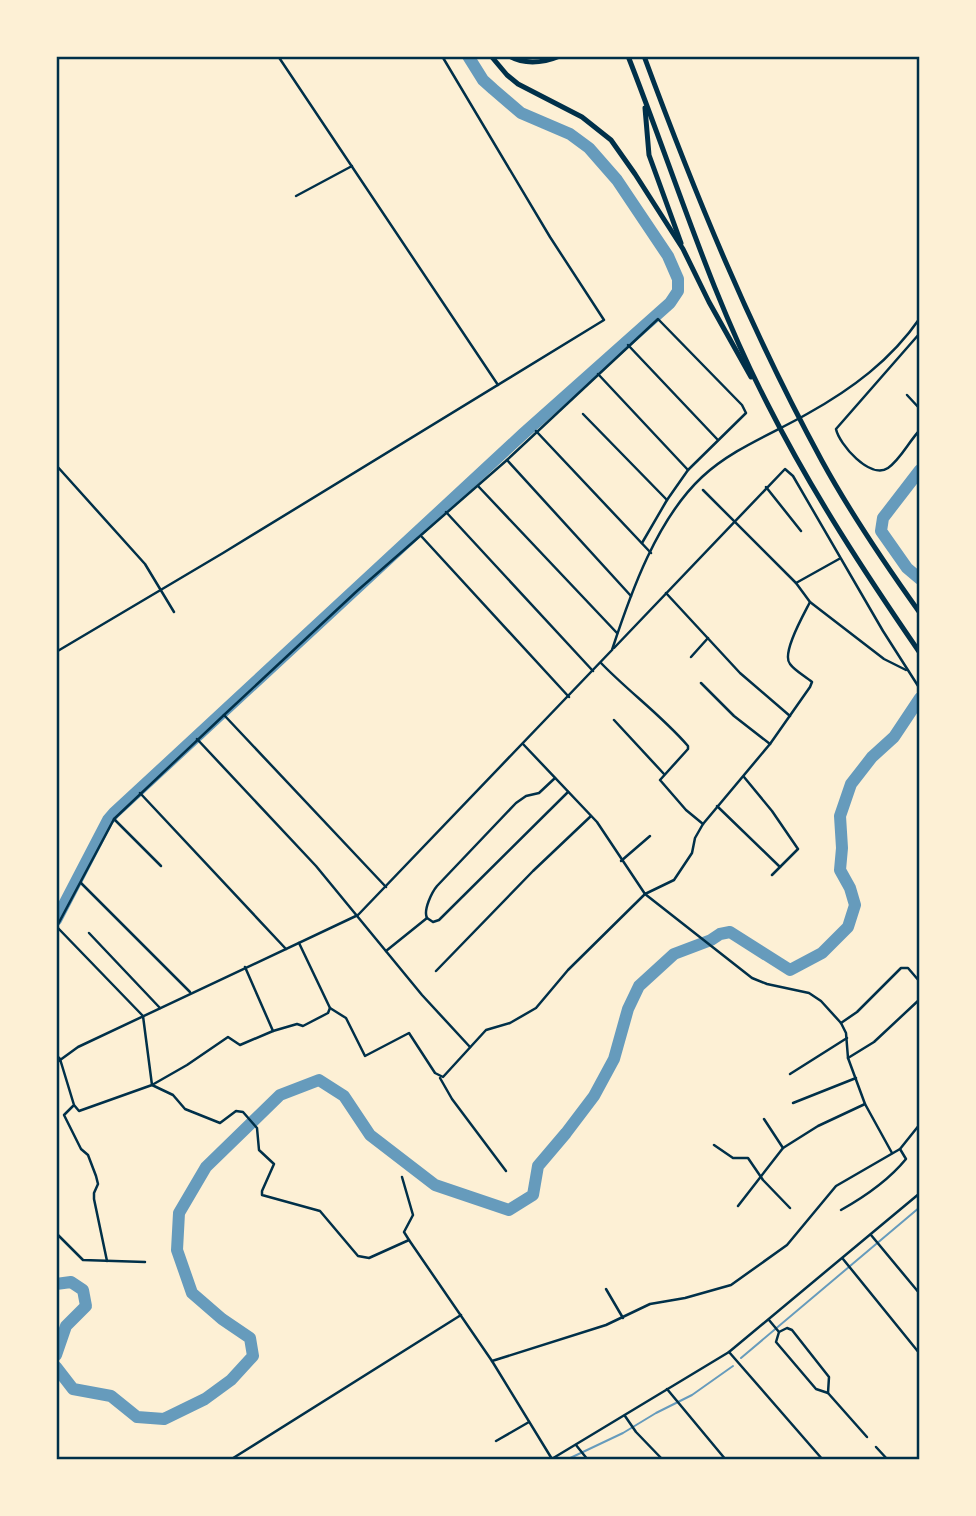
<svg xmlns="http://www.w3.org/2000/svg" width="976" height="1516" font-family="'PT Sans',sans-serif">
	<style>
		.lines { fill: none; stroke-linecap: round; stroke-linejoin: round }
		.stream { stroke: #669bbc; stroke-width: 2 }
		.river { stroke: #669bbc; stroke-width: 12 }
		.minor { stroke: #003049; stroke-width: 2.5 }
		.motorway { stroke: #003049; stroke-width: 5 }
		.neatline { fill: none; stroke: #003049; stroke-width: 2.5 }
	</style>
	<rect width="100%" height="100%" fill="#fdf0d5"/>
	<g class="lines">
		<!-- stream -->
		<g class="stream">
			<polyline points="741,1358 920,1207"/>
			<polyline points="566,1460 623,1433 656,1413 692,1395 733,1366"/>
		</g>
		<!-- river -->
		<g class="river">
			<polyline points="920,470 883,518 881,531 907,568 920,579"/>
			<polyline points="56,920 108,820 114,813 523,434 670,303 678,291 678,279 668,256 617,180 589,148 570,134 521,113 493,89 483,80 468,56"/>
			<polyline points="56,1284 71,1282 83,1290 86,1306 66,1326 56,1355"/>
			<polyline points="56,1367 73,1389 111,1396 137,1417 164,1419 205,1399 231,1380 253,1356 250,1338 222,1319 192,1293 177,1250 179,1213 206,1167 280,1095 319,1080 344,1096 370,1135 435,1185 509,1210 533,1195 538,1166 566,1133 594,1096 614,1059 628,1009 639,986 674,954 711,940 720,934 730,932 790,970 822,953 848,927 855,905 850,888 840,870 842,848 840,816 851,784 872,757 894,737 920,698"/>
		</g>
		<!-- minor -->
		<g class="minor">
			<polyline points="278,56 498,385"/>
			<polyline points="296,196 352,166"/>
			<path d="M920 333 836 429C839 444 870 480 888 468 901 459 909 441 920 430"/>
			<polyline points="628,345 717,439"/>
			<polyline points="598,374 688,470"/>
			<polyline points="907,395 920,409"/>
			<polyline points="583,414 667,500"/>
			<polyline points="536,431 651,553"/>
			<polyline points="507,460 631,596"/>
			<polyline points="56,465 145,564 174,612"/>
			<polyline points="478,486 617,633"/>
			<polyline points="766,487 801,531"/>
			<polyline points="703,490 796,583 810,602 884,659 906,670"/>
			<polyline points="446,512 593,671"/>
			<polyline points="422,537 569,697"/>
			<polyline points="796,583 839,559"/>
			<polyline points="666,593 740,673 790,716"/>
			<polyline points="614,648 785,469 793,476 883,631 920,689"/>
			<polyline points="56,652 223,553 604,320 550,237 442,56"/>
			<polyline points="691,657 708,638"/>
			<path d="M601 663C629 692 661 715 688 746V749L660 780 686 810 703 824"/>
			<polyline points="701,683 734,716 770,744"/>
			<polyline points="224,715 357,591 507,460 658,319 742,405 746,413 688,470 667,500 642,543"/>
			<polyline points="614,720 664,774"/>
			<polyline points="197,739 316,866 422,995 470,1047"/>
			<path d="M523 744 597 822 645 894 674 880 692 853 695 838 703 824 770 744 810 687 812 682C805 676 795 671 790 664 781 654 804 614 810 602"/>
			<polyline points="744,777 772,811 798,849 772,875"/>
			<polyline points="140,793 286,949"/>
			<polyline points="717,806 780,867"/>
			<polyline points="114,819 161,866"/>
			<polyline points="621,861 650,836"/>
			<polyline points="81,883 190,992"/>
			<path d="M427 918C423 910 432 892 437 886L516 803 526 796 539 793 555 778"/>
			<polyline points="427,918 433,922 439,920 568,792"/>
			<polyline points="56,928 114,819 224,715 386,887"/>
			<polyline points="89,933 160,1008"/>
			<polyline points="299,943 330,1008 346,1018 365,1056 409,1033 435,1073 443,1077 486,1030 510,1023 536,1008 568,970 645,894 752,978 767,984 809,993 821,1001 841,1023 846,1033 848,1058 865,1104 892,1153"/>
			<polyline points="386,951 427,918"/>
			<polyline points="245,967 273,1031"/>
			<polyline points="436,971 533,871 591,816"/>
			<polyline points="330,1008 328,1013 303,1026 297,1024 273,1031 240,1045 228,1037 187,1065 152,1085 173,1095 185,1109 220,1123 236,1111 243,1112 257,1128 259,1150 274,1164 262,1191 262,1195 320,1211 358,1256 369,1258 409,1240 492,1361 552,1459"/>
			<polyline points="841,1023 857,1012 901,968 908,968 920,982"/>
			<polyline points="56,1055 60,1059 74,1105 79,1111 152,1085 143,1016 57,927"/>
			<polyline points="848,1058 874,1042 920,999"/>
			<path d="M56 1063 78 1047 358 915 612 650C631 592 657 519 702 477 732 449 772 434 807 414 852 389 891 360 920 318"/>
			<polyline points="790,1074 847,1038"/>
			<polyline points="440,1078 452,1099 506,1171"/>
			<polyline points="793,1103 856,1078"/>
			<polyline points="73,1106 64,1115 81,1149 88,1155 96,1176 98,1184 94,1193 94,1199 107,1261"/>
			<polyline points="764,1119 783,1148"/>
			<polyline points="714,1145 733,1158 748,1158 763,1180 790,1208"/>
			<polyline points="402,1177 413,1215 404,1232 409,1240"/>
			<polyline points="738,1206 783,1148 818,1126 865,1104"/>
			<path d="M841 1210C866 1196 888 1181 906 1159L900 1149"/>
			<polyline points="56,1233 83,1260 145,1262"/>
			<polyline points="871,1235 920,1294"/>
			<polyline points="843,1259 920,1354"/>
			<polyline points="606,1289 623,1318"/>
			<polyline points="769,1320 779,1332 776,1342 816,1389 828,1393"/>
			<polyline points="779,1332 787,1328 792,1330 829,1377 828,1393 867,1437"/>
			<polyline points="729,1352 823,1460"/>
			<polyline points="492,1361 606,1325 650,1304 685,1298 731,1285 787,1245 836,1186 900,1149 920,1124"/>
			<polyline points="667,1389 726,1460"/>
			<polyline points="625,1416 636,1432 663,1460"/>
			<polyline points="496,1441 529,1422"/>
			<polyline points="576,1445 588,1460"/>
			<polyline points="876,1447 888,1460"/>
			<polyline points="230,1460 461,1315"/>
			<polyline points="550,1460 729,1352 920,1193"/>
		</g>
		<!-- motorway -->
		<g class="motorway">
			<polyline points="491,56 507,75 518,84 582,117 611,140 635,174 683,249 709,302 751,377"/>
			<path d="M509 56C525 65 543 63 560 56"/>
			<path d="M628 56C674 173 710 293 768 405 812 492 865 573 920 653"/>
			<path d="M644 56C695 194 751 331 822 461 851 514 885 564 920 613"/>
			<polyline points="645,108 649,155 681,243"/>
		</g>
	</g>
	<!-- border -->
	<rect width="976" height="1516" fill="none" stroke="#fdf0d5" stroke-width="116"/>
	<rect x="58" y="58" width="860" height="1400" class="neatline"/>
</svg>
